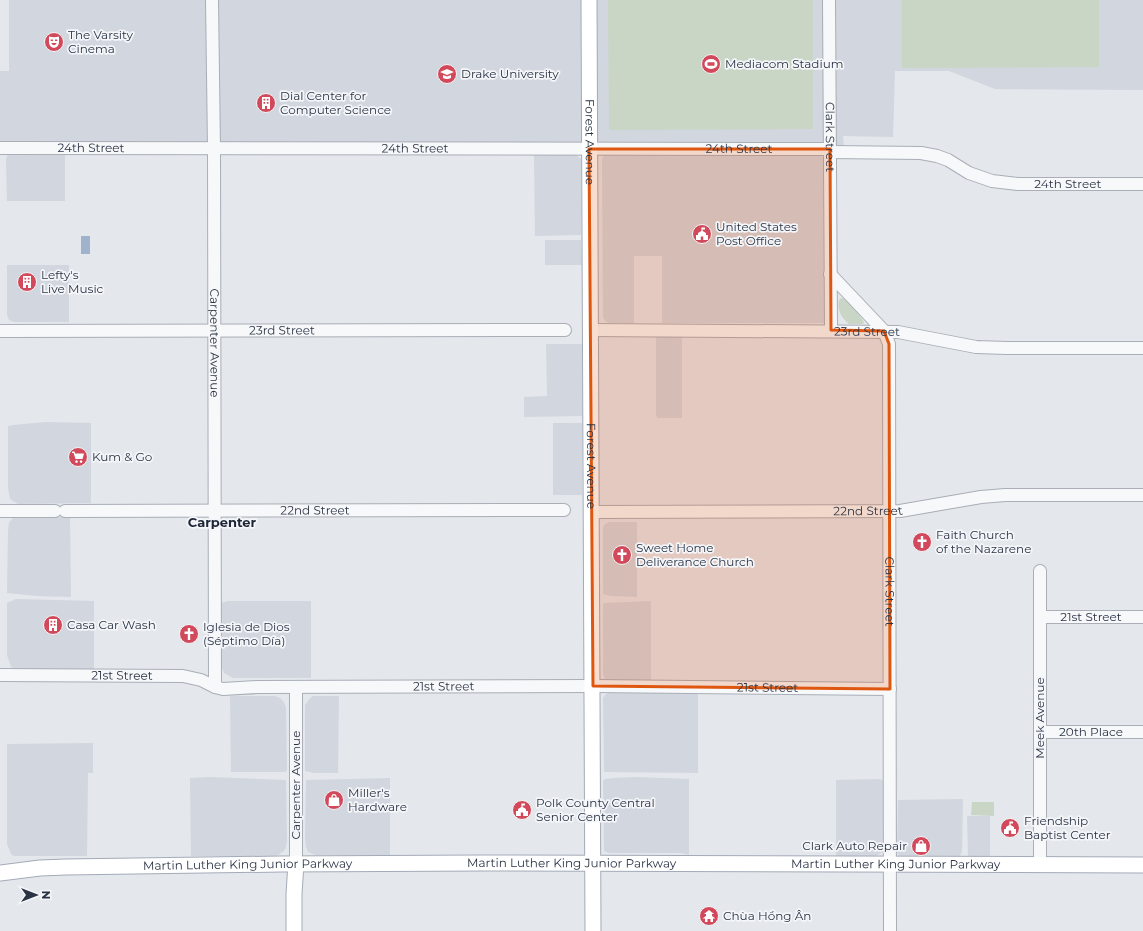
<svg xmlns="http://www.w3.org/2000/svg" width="1143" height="931" font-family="Montserrat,sans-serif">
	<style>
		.built { fill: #d2d6de }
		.green { fill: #c9d6c5 }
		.water { fill: #9fb4cc }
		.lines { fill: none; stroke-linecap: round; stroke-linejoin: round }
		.minor-casing { stroke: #a9aeb7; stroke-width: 14 }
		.major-casing { stroke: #a3abb8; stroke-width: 17 }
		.minor { stroke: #f7f8fa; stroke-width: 12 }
		.major { stroke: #fff; stroke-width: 15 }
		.marked { fill: #df570f; fill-opacity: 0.2; stroke: #df570f; stroke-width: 3; stroke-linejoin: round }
		.labels { text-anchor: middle; stroke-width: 3.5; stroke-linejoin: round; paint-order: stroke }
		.poi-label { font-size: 12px; fill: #2b3445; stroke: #f4f6f9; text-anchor: start }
		.street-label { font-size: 12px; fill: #2b3445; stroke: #f4f6f9 }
		.neighbourhood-label { font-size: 13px; font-weight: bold; fill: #1d2536; stroke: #f4f6f9 }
	</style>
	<rect width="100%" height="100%" fill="#e4e7ec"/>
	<!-- built -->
	<g class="built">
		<polygon points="9,0 1143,0 1143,90 995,89 949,71 895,71 893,137 843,136 844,149 0,150 0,71 9,71"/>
		<polygon points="10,154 65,155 65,201 7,201 6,160 7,156"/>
		<polygon points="821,154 823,158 824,323 662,323 662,256 634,256 634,323 609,323 605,321 603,317 602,159 604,155"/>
		<polygon points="534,155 576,155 581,159 581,234 580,235 535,236"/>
		<polygon points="545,240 581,240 582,265 545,265"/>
		<polygon points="7,265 69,265 69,322 14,322 9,320 7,315"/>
		<polygon points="656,336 682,336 682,418 658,418 656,416"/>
		<polygon points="546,344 582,344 582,416 524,417 524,397 547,396"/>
		<polygon points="46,422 91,423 91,503 18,504 10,499 8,488 8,426 13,425"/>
		<rect x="553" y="423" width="29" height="72"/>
		<polygon points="18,517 70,517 71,597 37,596 7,593 8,531 9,523 11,520 13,518"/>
		<polygon points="609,522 637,522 637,597 611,596 603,594 603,527 605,524"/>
		<polygon points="16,599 94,601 94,670 17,669 11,667 7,655 7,603"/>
		<polygon points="228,601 311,601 311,678 233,678 224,673 221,665 221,603"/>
		<polygon points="651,601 651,681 607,680 605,679 603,674 603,603"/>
		<polygon points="608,693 698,693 698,773 604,772 603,698 605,695"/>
		<polygon points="230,696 275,696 280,698 284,702 286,708 287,770 285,772 231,772"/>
		<polygon points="313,696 339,696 338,773 314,773 305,771 305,705 310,698"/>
		<polygon points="93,743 93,773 88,773 87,856 14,856 11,854 7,844 7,744"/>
		<polygon points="209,777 286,780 287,840 286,847 284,851 278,855 274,856 191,856 190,778"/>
		<polygon points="637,777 689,779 689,855 681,853 609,853 604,851 603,781 605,779 614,778"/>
		<polygon points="390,778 390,855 316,855 308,852 306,847 305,839 306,780"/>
		<polygon points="880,779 884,781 884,848 883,852 876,856 836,856 836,780"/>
		<polygon points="963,799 962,851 960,856 899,856 897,852 898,800"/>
		<polygon points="967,816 990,816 990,857 968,856"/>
	</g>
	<!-- green -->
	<g class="green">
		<polygon points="608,0 813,0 813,129 609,130"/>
		<polygon points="902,0 1099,0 1099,67 902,68"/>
		<path d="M841 298C849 299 860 316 864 322L863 324H849C841 317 837 311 839 300Z"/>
		<polygon points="972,802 994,802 994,816 971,815"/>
	</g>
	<!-- water -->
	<rect class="water" x="81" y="236" width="9" height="18"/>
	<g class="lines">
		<defs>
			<g id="minor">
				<path id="s1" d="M212 0 214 148 215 687"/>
				<path id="s2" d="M829 0 831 330"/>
				<path id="s3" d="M0 148 830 149"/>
				<path id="s4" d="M830 152 921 153 937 156 948 160 969 173 992 181 1018 184H1143"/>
				<path id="s5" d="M830 274 884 331 889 344 890 931"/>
				<path id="s6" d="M590 330 898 332 976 347 1007 348H1143"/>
				<path id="s7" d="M0 331 565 330"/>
				<polyline points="0,511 55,511"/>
				<path id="s8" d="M65 511 564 510"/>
				<path id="s9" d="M591 512 900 511 981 497 1005 495H1143"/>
				<polyline points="1040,571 1040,865"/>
				<path id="s10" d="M1040 617H1143"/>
				<path id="s11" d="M0 675 183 676 201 680 215 687 223 689 258 687 593 686 890 689"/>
				<polyline points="296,687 296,863"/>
				<path id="s12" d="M1040 732H1143"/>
			</g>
			<g id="major">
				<path id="s13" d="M589 0 593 931"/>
				<path id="s14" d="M0 873 40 868 66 867 281 864 484 863 1143 865"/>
				<polyline points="294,931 294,894 296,863"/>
			</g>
		</defs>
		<!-- minor casing -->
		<use href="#minor" class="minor-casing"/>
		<!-- major casing -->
		<use href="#major" class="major-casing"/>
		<!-- minor -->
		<use href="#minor" class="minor"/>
		<!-- major -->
		<use href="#major" class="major"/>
	</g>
	<!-- marked area -->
	<path class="marked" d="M589 149H830L831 330 884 331 889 344 890 689 593 686Z"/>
	<!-- icons -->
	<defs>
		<symbol id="theatre-disc" viewBox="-11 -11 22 22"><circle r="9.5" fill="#d1495b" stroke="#f4f6f9"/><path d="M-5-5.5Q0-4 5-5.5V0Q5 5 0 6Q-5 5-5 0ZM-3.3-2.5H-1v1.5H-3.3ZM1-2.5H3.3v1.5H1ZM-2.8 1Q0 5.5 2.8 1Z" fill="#fff"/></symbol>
		<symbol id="stadium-disc" viewBox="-11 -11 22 22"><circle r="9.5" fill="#d1495b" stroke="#f4f6f9"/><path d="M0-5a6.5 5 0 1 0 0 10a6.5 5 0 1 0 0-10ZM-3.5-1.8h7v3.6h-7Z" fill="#fff"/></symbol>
		<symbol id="university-disc" viewBox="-11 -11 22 22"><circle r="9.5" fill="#d1495b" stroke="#f4f6f9"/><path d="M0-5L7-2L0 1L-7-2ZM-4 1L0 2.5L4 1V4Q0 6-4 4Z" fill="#fff"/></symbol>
		<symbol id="building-disc" viewBox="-11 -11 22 22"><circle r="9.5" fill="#d1495b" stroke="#f4f6f9"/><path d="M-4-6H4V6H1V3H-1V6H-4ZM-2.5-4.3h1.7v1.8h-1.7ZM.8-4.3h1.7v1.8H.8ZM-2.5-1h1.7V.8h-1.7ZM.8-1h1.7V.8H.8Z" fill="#fff"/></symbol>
		<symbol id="civic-disc" viewBox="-11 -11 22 22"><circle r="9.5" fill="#d1495b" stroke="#f4f6f9"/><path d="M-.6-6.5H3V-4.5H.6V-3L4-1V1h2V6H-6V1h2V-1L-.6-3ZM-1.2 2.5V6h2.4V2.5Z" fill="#fff"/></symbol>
		<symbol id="supermarket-disc" viewBox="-11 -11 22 22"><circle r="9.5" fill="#d1495b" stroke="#f4f6f9"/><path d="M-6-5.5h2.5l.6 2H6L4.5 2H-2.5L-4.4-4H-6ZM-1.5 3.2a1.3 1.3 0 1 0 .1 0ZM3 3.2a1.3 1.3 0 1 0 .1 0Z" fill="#fff"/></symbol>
		<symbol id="church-disc" viewBox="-11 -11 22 22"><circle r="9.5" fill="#d1495b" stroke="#f4f6f9"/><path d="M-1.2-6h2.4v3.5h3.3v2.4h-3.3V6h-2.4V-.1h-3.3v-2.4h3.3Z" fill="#fff"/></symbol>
		<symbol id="shop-disc" viewBox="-11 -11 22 22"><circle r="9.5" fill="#d1495b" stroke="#f4f6f9"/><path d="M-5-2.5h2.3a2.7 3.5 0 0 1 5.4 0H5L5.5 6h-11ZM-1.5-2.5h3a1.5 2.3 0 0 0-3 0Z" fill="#fff"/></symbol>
		<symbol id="temple-disc" viewBox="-11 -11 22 22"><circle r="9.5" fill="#d1495b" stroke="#f4f6f9"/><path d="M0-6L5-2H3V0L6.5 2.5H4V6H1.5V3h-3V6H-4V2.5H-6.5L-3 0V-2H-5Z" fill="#fff"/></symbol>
	</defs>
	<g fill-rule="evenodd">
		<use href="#theatre-disc" x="43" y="31" width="22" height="22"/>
		<use href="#stadium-disc" x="700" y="53" width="22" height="22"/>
		<use href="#university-disc" x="436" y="63" width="22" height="22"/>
		<use href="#building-disc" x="255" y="92" width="22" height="22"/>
		<use href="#civic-disc" x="691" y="223" width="22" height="22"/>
		<use href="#building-disc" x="16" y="271" width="22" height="22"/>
		<use href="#supermarket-disc" x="67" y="446" width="22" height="22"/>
		<use href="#church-disc" x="911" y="531" width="22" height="22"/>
		<use href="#church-disc" x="611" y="544" width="22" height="22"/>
		<use href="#building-disc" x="42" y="614" width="22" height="22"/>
		<use href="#church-disc" x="178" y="623" width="22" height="22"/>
		<use href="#shop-disc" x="323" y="789" width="22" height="22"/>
		<use href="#civic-disc" x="511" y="799" width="22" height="22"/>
		<use href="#civic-disc" x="999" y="817" width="22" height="22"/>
		<use href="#shop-disc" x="910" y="835" width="22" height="22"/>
		<use href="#temple-disc" x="698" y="905" width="22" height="22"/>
	</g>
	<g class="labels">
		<!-- poi labels -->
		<g class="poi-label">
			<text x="68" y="39">The Varsity<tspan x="68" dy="14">Cinema</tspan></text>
			<text x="725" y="68">Mediacom Stadium</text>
			<text x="461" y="78">Drake University</text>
			<text x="280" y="100">Dial Center for<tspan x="280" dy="14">Computer Science</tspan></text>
			<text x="716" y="231">United States<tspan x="716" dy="14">Post Office</tspan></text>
			<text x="41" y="279">Lefty's<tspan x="41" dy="14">Live Music</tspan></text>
			<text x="92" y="461">Kum &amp; Go</text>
			<text x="936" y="539">Faith Church<tspan x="936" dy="14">of the Nazarene</tspan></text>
			<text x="636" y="552">Sweet Home<tspan x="636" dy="14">Deliverance Church</tspan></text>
			<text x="67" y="629">Casa Car Wash</text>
			<text x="203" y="631">Iglesia de Dios<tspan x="203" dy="14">(Séptimo Día)</tspan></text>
			<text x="348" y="797">Miller's<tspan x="348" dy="14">Hardware</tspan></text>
			<text x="536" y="807">Polk County Central<tspan x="536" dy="14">Senior Center</tspan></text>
			<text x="1024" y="825">Friendship<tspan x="1024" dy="14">Baptist Center</tspan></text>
			<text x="907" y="850" text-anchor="end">Clark Auto Repair</text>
			<text x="723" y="920">Chùa Hồng Ân</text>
		</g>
		<!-- street labels -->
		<g class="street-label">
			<text dy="4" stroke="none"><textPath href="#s2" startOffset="137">Clark Street</textPath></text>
			<text dy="4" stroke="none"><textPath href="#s13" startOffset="142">Forest Avenue</textPath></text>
			<text dy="4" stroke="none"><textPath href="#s3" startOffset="91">24th Street</textPath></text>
			<text dy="4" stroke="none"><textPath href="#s3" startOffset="415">24th Street</textPath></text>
			<text dy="4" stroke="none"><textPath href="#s3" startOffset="739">24th Street</textPath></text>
			<text dy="4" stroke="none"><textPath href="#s4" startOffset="244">24th Street</textPath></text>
			<text dy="4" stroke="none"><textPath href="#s7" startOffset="282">23rd Street</textPath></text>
			<text dy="4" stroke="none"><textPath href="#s6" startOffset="277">23rd Street</textPath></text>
			<text dy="4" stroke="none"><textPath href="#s1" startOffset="343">Carpenter Avenue</textPath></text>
			<text dy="4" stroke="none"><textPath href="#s13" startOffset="466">Forest Avenue</textPath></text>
			<text dy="4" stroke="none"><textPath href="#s8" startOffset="250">22nd Street</textPath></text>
			<text dy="4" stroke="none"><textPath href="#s9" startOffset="277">22nd Street</textPath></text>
			<text dy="4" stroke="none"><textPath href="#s5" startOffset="340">Clark Street</textPath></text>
			<text dy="4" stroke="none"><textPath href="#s10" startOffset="51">21st Street</textPath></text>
			<text dy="4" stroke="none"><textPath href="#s11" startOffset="122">21st Street</textPath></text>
			<text dy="4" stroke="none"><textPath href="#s11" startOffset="446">21st Street</textPath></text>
			<text dy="4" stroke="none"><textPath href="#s11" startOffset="770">21st Street</textPath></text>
			<text transform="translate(1040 718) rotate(-90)" y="4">Meek Avenue</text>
			<text dy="4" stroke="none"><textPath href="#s12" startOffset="51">20th Place</textPath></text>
			<text transform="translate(296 785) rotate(-90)" y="4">Carpenter Avenue</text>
			<text dy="4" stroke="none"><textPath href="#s14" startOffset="248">Martin Luther King Junior Parkway</textPath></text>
			<text dy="4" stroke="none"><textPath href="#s14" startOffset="572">Martin Luther King Junior Parkway</textPath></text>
			<text dy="4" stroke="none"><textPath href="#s14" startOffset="896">Martin Luther King Junior Parkway</textPath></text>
		</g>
		<!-- neighbourhood labels -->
		<g class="neighbourhood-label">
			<text x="222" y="527">Carpenter</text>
		</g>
	</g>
	<!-- north arrow -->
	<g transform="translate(36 895) rotate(90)" stroke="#f4f6f9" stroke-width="3" paint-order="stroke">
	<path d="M0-3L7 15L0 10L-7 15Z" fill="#2b3445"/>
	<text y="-6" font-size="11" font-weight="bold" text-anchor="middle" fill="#2b3445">N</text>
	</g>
</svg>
